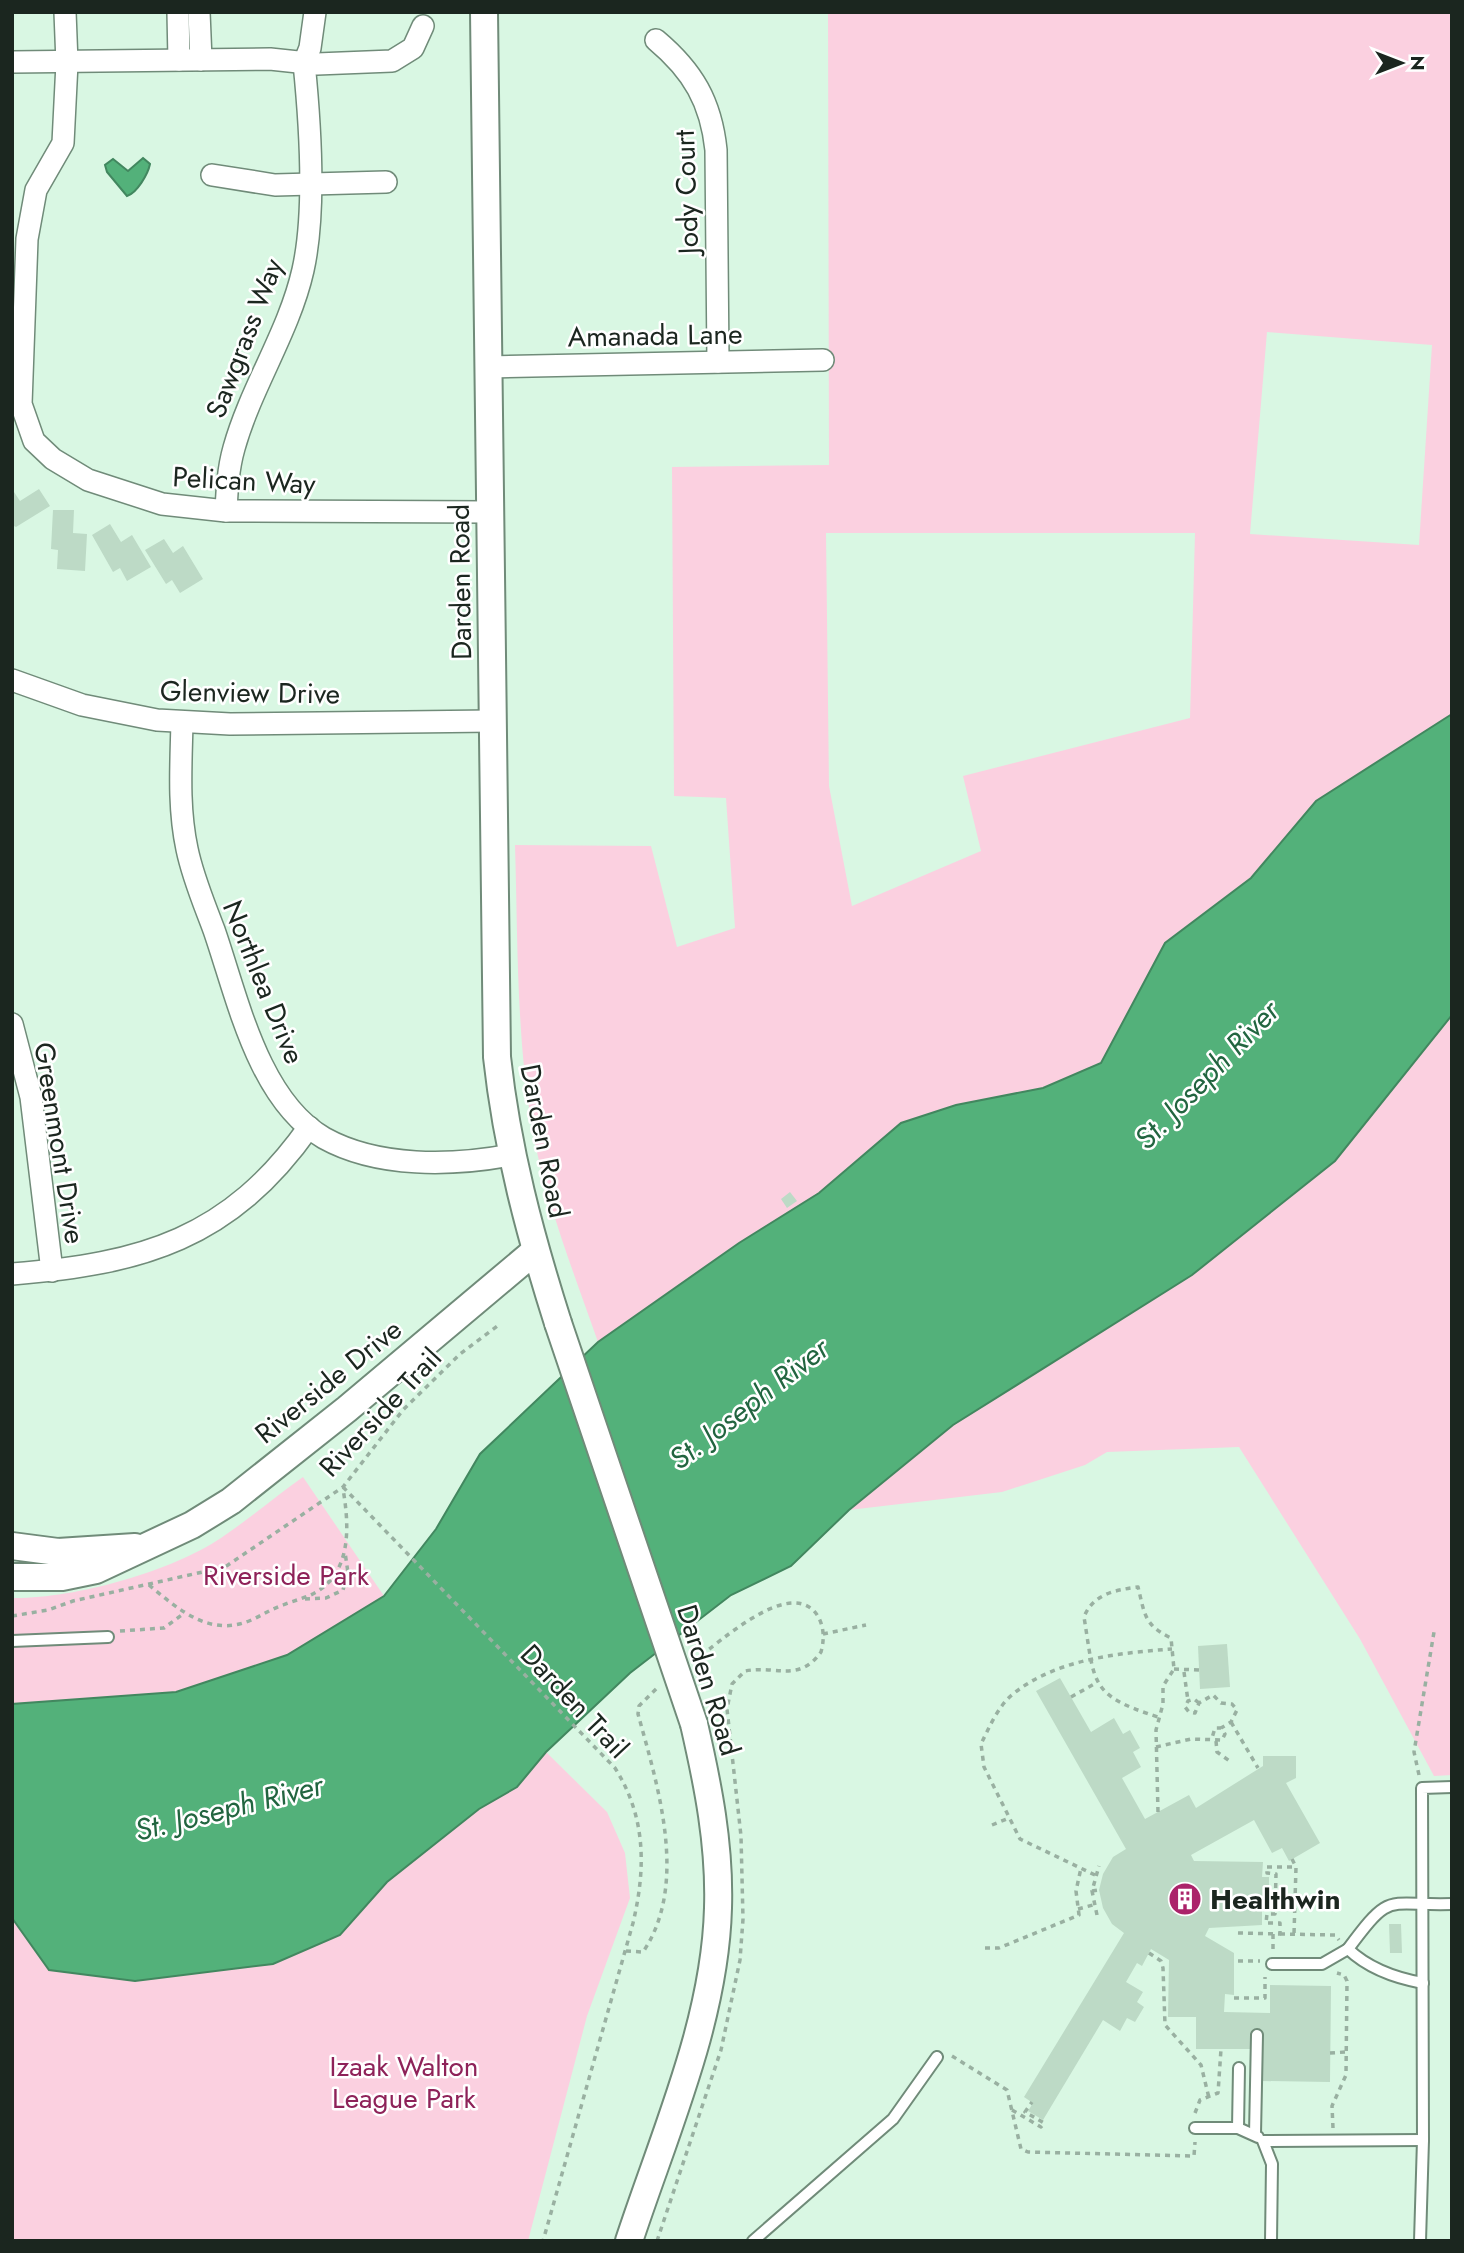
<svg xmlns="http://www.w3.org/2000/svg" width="1464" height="2253" font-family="Jost,sans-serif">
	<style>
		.green { fill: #fbd0e0; fill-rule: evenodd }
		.water { fill: #53b17a; stroke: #42875f; stroke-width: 2 }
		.building { fill: #bddac6 }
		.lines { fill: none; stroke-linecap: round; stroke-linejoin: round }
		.service-casing { stroke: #708b79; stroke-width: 14 }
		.minor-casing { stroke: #708b79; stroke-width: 24 }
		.tertiary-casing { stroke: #708b79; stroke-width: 30 }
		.path { stroke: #99b0a1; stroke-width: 3.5; stroke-dasharray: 5 5; stroke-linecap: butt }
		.service { stroke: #fff; stroke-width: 10 }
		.minor { stroke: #fff; stroke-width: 21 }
		.tertiary { stroke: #fff; stroke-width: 26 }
		.tertiary-bridge-casing { stroke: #708b79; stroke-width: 30; stroke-linecap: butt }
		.tertiary-bridge { stroke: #fff; stroke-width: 26 }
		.labels { text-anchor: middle; stroke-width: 5; stroke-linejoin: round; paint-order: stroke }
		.street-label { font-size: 28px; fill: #1b261f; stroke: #fff }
		.park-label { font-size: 28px; fill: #8e2259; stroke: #fff }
		.poi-label { font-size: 28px; font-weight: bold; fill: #1b261f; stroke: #fff; text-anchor: start }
		.water-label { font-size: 30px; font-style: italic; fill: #226540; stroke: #fff }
	</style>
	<rect width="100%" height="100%" fill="#d9f7e3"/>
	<!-- green -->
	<g class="green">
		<path d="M828 12H1452V714L1316 801 1251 878 1165 943 1101 1063 1043 1088 956 1105 901 1123 819 1193 739 1243 598 1342C575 1276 548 1208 534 1138 516 1042 518 942 515 845L651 846 677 947 735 928 726 798 674 796 672 467 829 465ZM1267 332 1432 345 1419 545 1250 534ZM826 533H1195L1190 718 963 776 981 851 852 906 829 786Z"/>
		<polygon points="1452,1015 1452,1775 1434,1776 1360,1639 1239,1447 1107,1452 1085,1465 1002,1492 849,1510 953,1425 1192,1275 1335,1161"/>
		<path d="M303 1477 384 1596 287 1655 176 1693 12 1704V1598C73 1599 170 1572 221 1538 249 1519 275 1497 303 1477Z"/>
		<polygon points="546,1752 607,1812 625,1853 630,1898 587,2016 528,2241 12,2241 12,1918 340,1935 387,1882 479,1809 517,1787"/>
	</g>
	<!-- water -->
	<g class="water">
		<path d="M143 158 150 164C148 174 137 193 127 196L107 172 105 165 113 159 128 171Z"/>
		<polygon points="1452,714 1452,1015 1335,1161 1192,1275 953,1425 849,1510 791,1566 731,1595 630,1673 546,1752 517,1787 479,1809 387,1882 340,1935 273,1964 135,1981 49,1970 12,1918 12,1704 176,1692 287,1655 384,1596 436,1529 480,1454 598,1342 739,1243 819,1193 901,1123 956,1105 1043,1088 1101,1063 1165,943 1251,878 1316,801"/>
	</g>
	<!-- building -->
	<g class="building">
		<polygon points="12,489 20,501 39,489 50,506 16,527 12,525"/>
		<polygon points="53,510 74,510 73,533 87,534 85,571 57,569 58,550 51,549"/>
		<polygon points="110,524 121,542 132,535 151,567 127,581 120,568 113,572 92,535"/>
		<polygon points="164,539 173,553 183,546 203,579 180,593 172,580 166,584 145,550"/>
		<polygon points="790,1192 797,1201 787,1208 781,1199"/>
		<polygon points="1227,1644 1230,1687 1200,1689 1198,1646"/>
		<polygon points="1060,1678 1091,1732 1114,1718 1123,1734 1130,1730 1140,1748 1133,1752 1141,1767 1122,1778 1145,1819 1189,1795 1196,1808 1263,1766 1263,1756 1296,1756 1296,1778 1286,1783 1320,1843 1289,1861 1282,1848 1272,1853 1254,1820 1191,1855 1194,1861 1263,1862 1262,1877 1269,1877 1269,1910 1262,1910 1262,1925 1209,1928 1205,1936 1234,1953 1234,1995 1225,1994 1224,2012 1270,2013 1270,1985 1331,1986 1330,2082 1262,2081 1263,2035 1250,2035 1250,2049 1196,2049 1196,2017 1168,2017 1169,1960 1151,1949 1142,1966 1137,1963 1126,1982 1143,1992 1137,2002 1144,2007 1135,2022 1127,2018 1120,2031 1103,2020 1043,2120 1028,2111 1033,2103 1024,2097 1124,1933 1112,1924 1103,1908 1099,1890 1103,1874 1113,1857 1126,1849 1036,1691"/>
		<polygon points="1389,1924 1401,1924 1402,1953 1390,1953"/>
	</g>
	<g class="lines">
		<defs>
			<g id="service">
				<polyline points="12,1641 108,1637"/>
				<polyline points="1272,1964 1322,1964 1348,1949"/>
				<path d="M1423 1983C1395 1978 1369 1969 1348 1949 1392 1890 1385 1906 1452 1904"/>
				<polyline points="1239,2068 1238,2128 1258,2137"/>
				<polyline points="1195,2128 1238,2128"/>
				<polyline points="1255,2134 1257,2035"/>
				<polyline points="753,2241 893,2119 937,2057"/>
				<polyline points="1271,2241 1272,2164 1263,2141 1423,2140"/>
				<polyline points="1420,2241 1423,2140 1422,1788 1452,1787"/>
			</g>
			<g id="minor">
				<polyline points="65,12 67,63 63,143 36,190 27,239 21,404 34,441 53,459 88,480 162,504 226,511 490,512"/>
				<polyline points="178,12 179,60"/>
				<polyline points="199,12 201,60"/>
				<path d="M656 40C693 71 711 102 716 150L718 362"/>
				<polyline points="12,62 270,59 317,64 392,61 413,48 423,26"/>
				<polyline points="212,175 275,185 386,182"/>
				<polyline points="488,367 823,360"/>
				<path d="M226 511C227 490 228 469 234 448 251 387 289 332 303 270 316 212 310 122 304 63L310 48 315 12"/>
				<polyline points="12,680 82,705 157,720 230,724 493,721"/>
				<path d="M182 722C181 765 178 807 187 849 193 878 204 903 214 930 237 996 258 1100 324 1138 378 1168 452 1166 511 1155"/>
				<polyline points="12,1024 31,1097 52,1271"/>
				<path d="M12 1274C142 1264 230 1239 309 1127"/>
			</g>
			<g id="tertiary">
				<path d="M484 12 497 1057C507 1149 530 1235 558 1323"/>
				<polyline points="12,1546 58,1552 135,1547"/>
				<polyline points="12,1577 62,1577 96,1570 192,1525 231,1501 347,1409 535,1251"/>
				<path d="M629 2241C664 2134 715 2022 718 1908 720 1845 708 1785 694 1724"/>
			</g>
		</defs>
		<!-- service casing -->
		<use href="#service" class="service-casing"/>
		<!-- minor casing -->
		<use href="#minor" class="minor-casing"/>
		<!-- tertiary casing -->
		<use href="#tertiary" class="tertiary-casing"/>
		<!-- path -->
		<g class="path">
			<path d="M343 1487 615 1768C646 1817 646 1868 633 1923L543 2241"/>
			<path d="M149 1585C178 1609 209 1637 249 1621 261 1616 271 1609 283 1605 295 1600 307 1598 318 1591 352 1569 349 1524 343 1489"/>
			<polyline points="305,1599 326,1598 343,1590 348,1573 345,1552"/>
			<polyline points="12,1616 48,1610 73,1601 225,1567 343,1487 403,1410 460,1354 500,1324"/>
			<polyline points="120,1631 164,1628 183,1614"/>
			<polyline points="823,1634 866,1625"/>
			<polyline points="1174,1669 1199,1670"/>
			<polyline points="1184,1672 1188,1701"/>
			<polyline points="1071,1697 1096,1683"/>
			<polyline points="1199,1703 1194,1699 1188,1701 1185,1707 1189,1712 1195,1713 1199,1703 1213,1695 1221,1703 1232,1704 1237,1710 1231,1722 1221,1728"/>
			<polyline points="1231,1722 1258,1768"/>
			<polyline points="1216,1741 1217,1752 1231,1762"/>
			<polyline points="1156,1747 1191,1739 1222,1740 1225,1734 1221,1728 1215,1728 1212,1738"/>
			<polyline points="1419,1775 1414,1752 1434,1632"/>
			<path d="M1158 1812 1156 1730 1163 1704V1686L1174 1669 1171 1638C1144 1625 1145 1615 1138 1587 1115 1590 1093 1594 1084 1617 1095 1684 1089 1695 1158 1717"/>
			<polyline points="992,1825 1009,1818"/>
			<polyline points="1292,1859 1296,1867 1294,1934"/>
			<polyline points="1267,1867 1296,1867"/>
			<path d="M1095 1875 1020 1839 984 1767 981 1744C989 1728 998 1706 1013 1694 1056 1659 1119 1653 1172 1649"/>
			<polyline points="1092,1891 1099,1890"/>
			<polyline points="1078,1909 1093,1905"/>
			<polyline points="1097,1915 1092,1891 1099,1866"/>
			<polyline points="1238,1933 1280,1934 1280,1923 1266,1923 1267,1914 1275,1914 1276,1874 1267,1873 1267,1867"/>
			<polyline points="1280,1934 1335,1935 1339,1940"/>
			<polyline points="985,1948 999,1948 1079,1915 1076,1891 1081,1868"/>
			<polyline points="1273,1949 1273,1934"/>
			<path d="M626 1951 643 1952C689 1884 658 1787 638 1714L639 1706 658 1687"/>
			<polyline points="1149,1953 1161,1961 1163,1968 1165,2025 1201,2065 1209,2098"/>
			<polyline points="1238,1961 1260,1961"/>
			<polyline points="1234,1998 1265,1998 1265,1977"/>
			<polyline points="1330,2053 1346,2052"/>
			<polyline points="952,2056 1007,2090 1021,2149 1028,2152 1194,2156 1195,2142"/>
			<polyline points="1012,2110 1041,2127 1044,2123 1025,2112 1032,2102"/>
			<polyline points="1195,2113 1200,2100 1218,2093 1221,2049"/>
			<polyline points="1333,2128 1332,2106 1346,2075 1347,1981 1344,1975 1337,1973"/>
			<path d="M657 2241 721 2050 740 1960 743 1919 741 1836 727 1709 732 1684 745 1671C776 1665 799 1683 821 1652 825 1638 824 1622 814 1611 785 1581 719 1643 695 1660"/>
		</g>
		<!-- service -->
		<use href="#service" class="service"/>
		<!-- minor -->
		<use href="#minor" class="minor"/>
		<!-- tertiary -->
		<use href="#tertiary" class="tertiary"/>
		<defs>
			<polyline id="tertiary-bridge" points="558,1323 694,1724"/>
		</defs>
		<!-- tertiary-bridge casing -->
		<use href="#tertiary-bridge" class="tertiary-bridge-casing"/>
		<!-- tertiary-bridge -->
		<use href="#tertiary-bridge" class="tertiary-bridge"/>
	</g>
	<!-- icons -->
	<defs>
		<symbol id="building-disc" viewBox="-11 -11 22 22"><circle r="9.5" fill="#ab236a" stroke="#fff"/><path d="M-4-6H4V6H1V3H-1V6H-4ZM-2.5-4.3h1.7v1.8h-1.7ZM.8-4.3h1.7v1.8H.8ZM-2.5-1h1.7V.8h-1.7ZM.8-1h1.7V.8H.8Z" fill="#fff"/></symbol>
	</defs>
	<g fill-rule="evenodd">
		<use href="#building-disc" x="1166" y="1880" width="38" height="38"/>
	</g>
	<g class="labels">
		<!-- street labels -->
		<g class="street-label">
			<text transform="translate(686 192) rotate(-92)" y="10">Jody Court</text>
			<text transform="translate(655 335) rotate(-1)" y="10">Amanada Lane</text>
			<text transform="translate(244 338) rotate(-69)" y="10">Sawgrass Way</text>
			<text transform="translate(244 480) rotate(3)" y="10">Pelican Way</text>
			<text transform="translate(460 582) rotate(-91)" y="10">Darden Road</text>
			<text transform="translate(250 692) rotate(1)" y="10">Glenview Drive</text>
			<text transform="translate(264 982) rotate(68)" y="10">Northlea Drive</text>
			<text transform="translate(545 1141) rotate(79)" y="10">Darden Road</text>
			<text transform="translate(60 1143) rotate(81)" y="10">Greenmont Drive</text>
			<text transform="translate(328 1381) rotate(-39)" y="10">Riverside Drive</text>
			<text transform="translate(380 1412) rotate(-47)" y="10">Riverside Trail</text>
			<text transform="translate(709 1680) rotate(73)" y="10">Darden Road</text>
			<text transform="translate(575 1701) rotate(47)" y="10">Darden Trail</text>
		</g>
		<!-- park labels -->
		<g class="park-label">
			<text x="286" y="1585">Riverside Park</text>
			<text x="404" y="2076">Izaak Walton<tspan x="404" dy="32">League Park</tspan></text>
		</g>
		<!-- poi labels -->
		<g class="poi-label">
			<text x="1210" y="1909">Healthwin</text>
		</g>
		<!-- water labels -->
		<g class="water-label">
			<text transform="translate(1207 1075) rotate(-46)" y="10">St. Joseph River</text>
			<text transform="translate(749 1404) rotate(-38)" y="10">St. Joseph River</text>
			<text transform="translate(229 1808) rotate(-14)" y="10">St. Joseph River</text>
		</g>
	</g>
	<!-- border -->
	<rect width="1464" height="2253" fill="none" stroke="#1b261f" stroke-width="28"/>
	<!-- north arrow -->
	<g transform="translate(1401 63) rotate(90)" stroke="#ffffff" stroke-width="5" paint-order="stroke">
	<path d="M0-5L12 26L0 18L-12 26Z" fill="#1b261f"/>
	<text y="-10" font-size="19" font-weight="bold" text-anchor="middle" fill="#1b261f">N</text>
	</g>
</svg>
